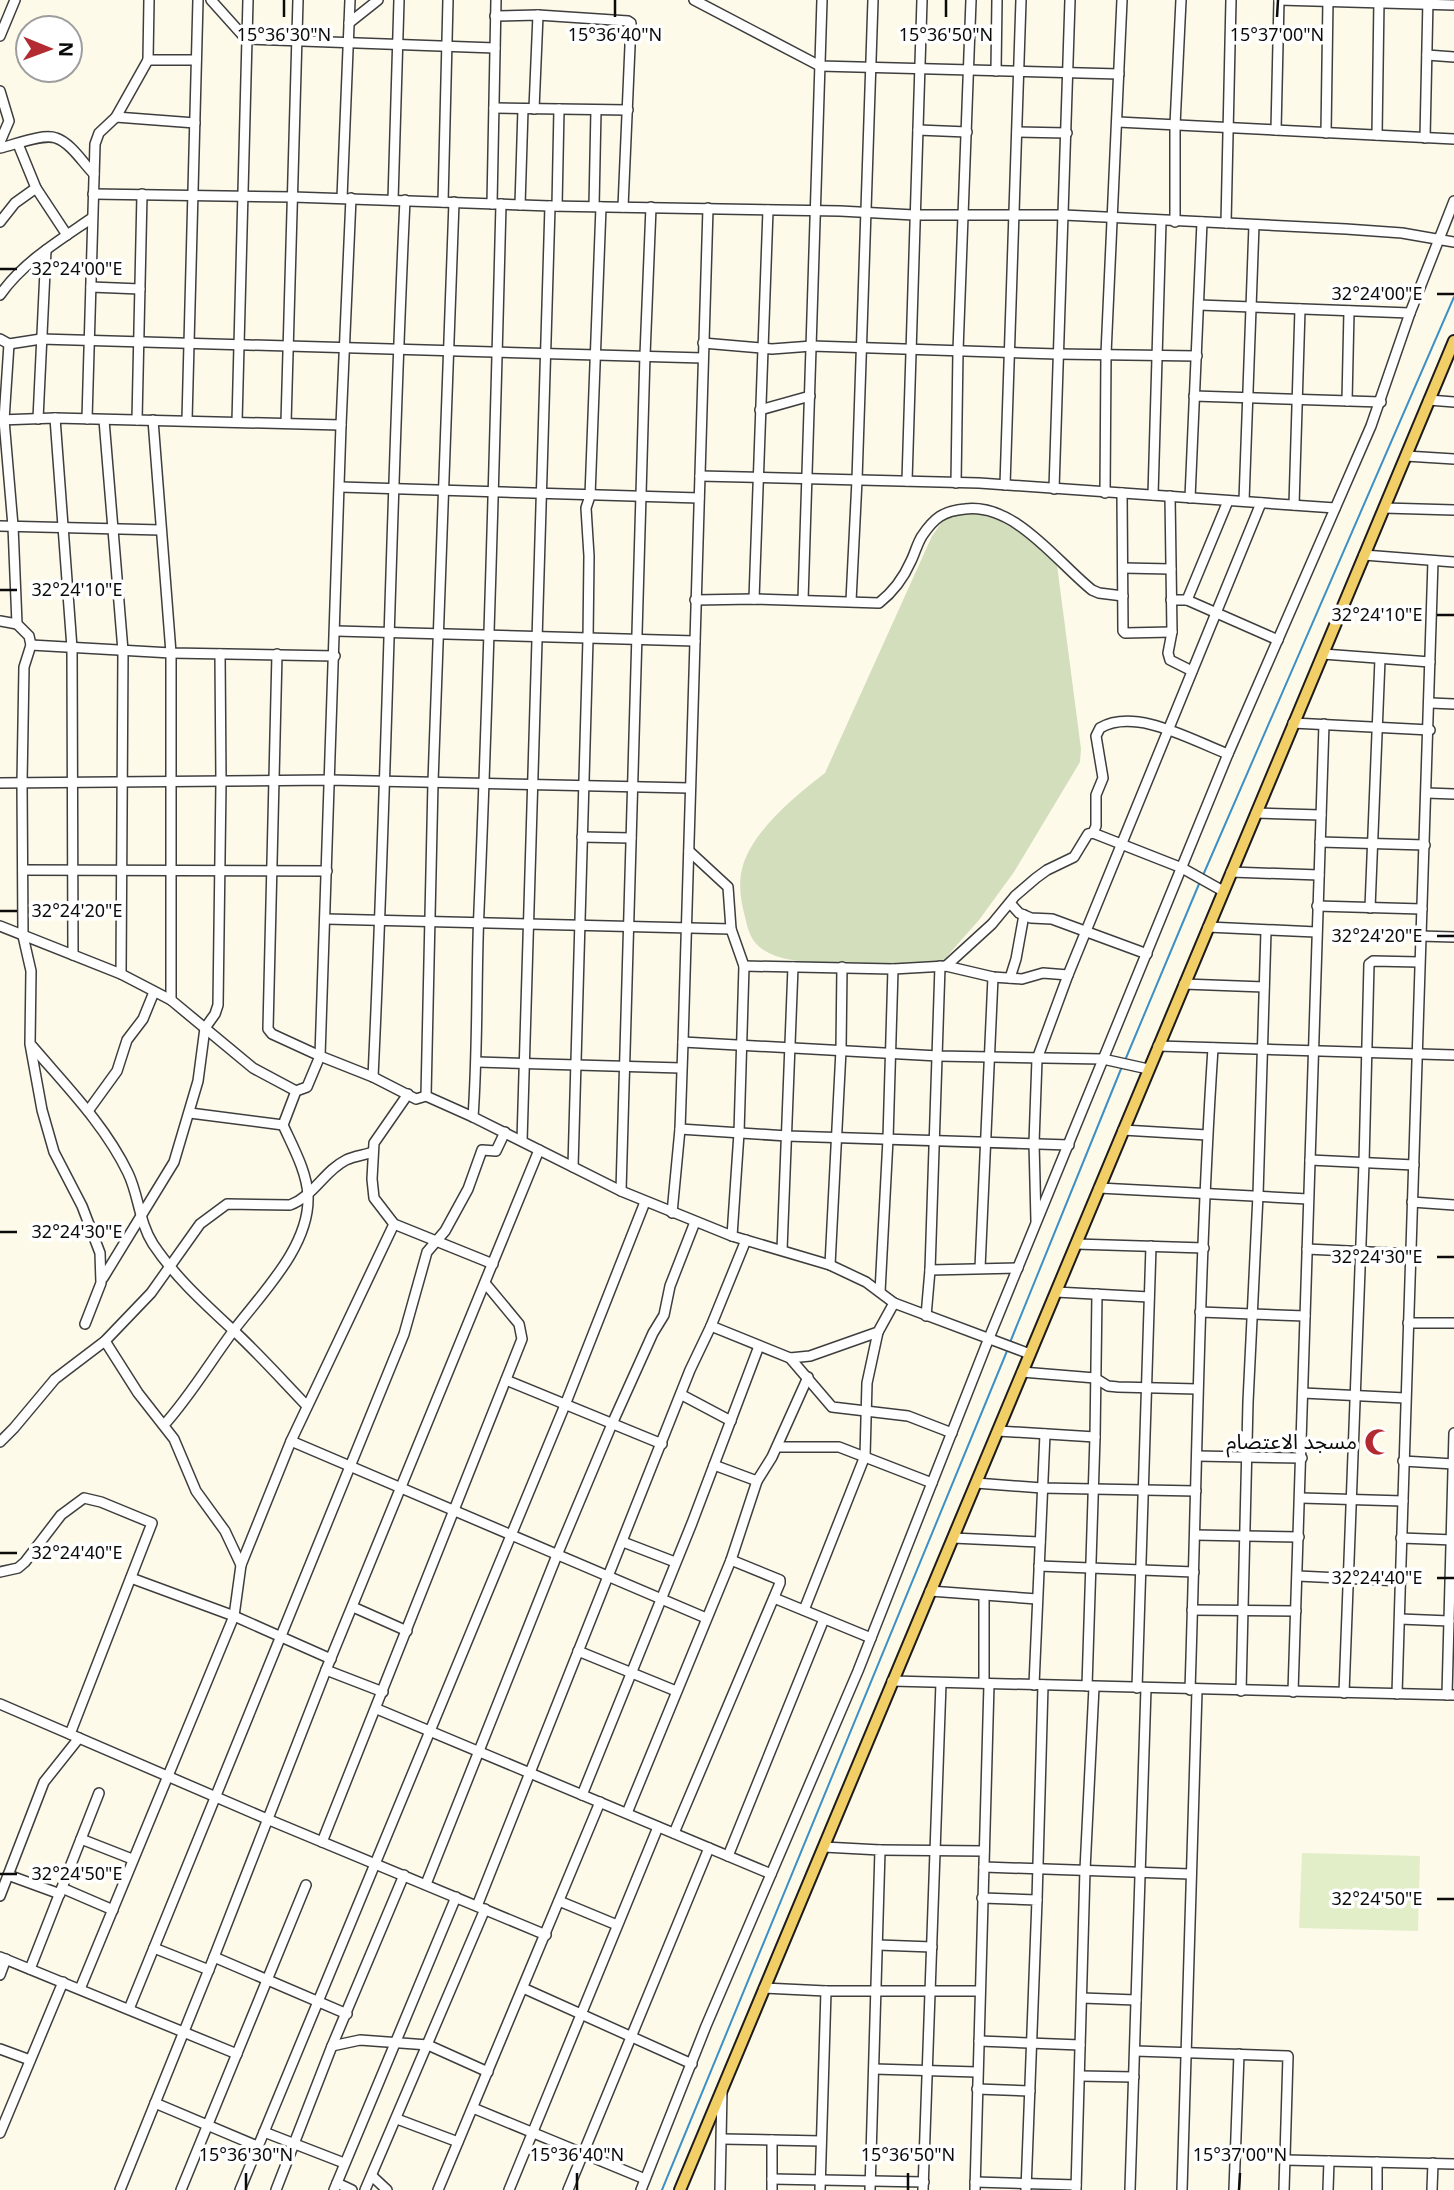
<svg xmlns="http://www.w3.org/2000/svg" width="1454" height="2190" font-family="Georgia,'Noto Sans Arabic',serif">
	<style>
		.cemetery { fill: #d3debd }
		.pitch { fill: #e1eec7 }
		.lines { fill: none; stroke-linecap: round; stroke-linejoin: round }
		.stream { stroke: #3c90c6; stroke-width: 2 }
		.minor-casing { stroke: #3e3e3e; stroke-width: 12 }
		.major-casing { stroke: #1c1c1c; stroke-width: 14 }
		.minor { stroke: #fff; stroke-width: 9 }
		.major { stroke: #f2cf66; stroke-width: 10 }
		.ticks { fill: none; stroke: #0b0b0b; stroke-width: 2.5 }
		.labels { text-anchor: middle; stroke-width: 7; stroke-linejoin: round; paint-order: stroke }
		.poi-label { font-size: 21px; fill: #0b0b0b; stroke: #fff; text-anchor: end }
		.ticks-label { font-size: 18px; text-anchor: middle; fill: #0b0b0b; stroke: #fff; stroke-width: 7; stroke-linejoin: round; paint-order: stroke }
	</style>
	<rect width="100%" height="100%" fill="#fefaea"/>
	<!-- cemetery -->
	<path class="cemetery" d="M957 514H979L998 520 1029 538 1057 565 1081 749 1080 762 1014 872 979 920 942 962C901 962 806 970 771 954 753 946 749 935 745 917 741 902 738 884 742 869 751 832 796 795 825 773L932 536 944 519Z"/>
	<!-- pitch -->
	<polygon class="pitch" points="1302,1853 1420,1856 1418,1931 1299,1928"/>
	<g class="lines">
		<!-- stream -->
		<g class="stream">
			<polyline points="1204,873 1454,297"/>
			<polyline points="1126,1058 1199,884"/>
			<polyline points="1011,1340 1121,1069"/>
			<polyline points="662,2190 1007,1351"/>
		</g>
		<defs>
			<g id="minor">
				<polyline points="149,0 148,60 196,60"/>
				<polyline points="211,0 246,39 495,48"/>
				<polyline points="694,0 820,66 1119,74"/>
				<polyline points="1279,0 1454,5"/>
				<polyline points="495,16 538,15 628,21 631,23 623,207"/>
				<polyline points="349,23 378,0"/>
				<polyline points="0,36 15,0"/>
				<polyline points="1427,55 1454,57"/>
				<polyline points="996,71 997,0"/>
				<polyline points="0,91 9,121 0,142"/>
				<polyline points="494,108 628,110"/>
				<polyline points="534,109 538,15"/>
				<polyline points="116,117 195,123"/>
				<polyline points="1118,122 1454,139"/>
				<polyline points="918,130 967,132"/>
				<polyline points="1276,130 1279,0"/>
				<polyline points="1017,132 1067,133"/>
				<polyline points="1326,133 1328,0"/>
				<polyline points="1377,135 1379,0"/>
				<polyline points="1425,138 1428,0"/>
				<polyline points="18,144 36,188 67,235"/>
				<path d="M0 148C14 145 43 133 56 138 71 143 83 163 94 174"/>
				<polyline points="93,194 293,197 550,206 840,211 914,215 1064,215 1346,229 1402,233 1454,242"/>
				<polyline points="342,198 350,0"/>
				<polyline points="351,198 341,425 320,1056 373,1077 416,1099 426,1096 473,1117 621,1191 732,1236 830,1265 866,1282 894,1303 1030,1354"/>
				<polyline points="393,200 399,0"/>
				<polyline points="443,202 448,0"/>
				<polyline points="492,204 496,0"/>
				<polyline points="520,205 523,109"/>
				<polyline points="557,206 559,109"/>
				<polyline points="594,206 596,110"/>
				<polyline points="0,222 15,203 36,188"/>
				<polyline points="1175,222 1175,125 1181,0"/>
				<polyline points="1226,223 1231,0"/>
				<polyline points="91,287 140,289"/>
				<path d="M0 295C23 262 60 240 92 218"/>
				<polyline points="1199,305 1410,313"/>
				<polyline points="0,339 9,344 41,339 703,358"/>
				<polyline points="703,343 772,349 812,346 1057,354 1197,356"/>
				<polyline points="9,344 4,420 13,526 17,624 29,636 31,645 24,667 22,783 23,936 31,971 30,1044 42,1110 54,1152 82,1206 100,1253 101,1283 85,1324"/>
				<polyline points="1194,396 1381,402"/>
				<polyline points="1429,400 1454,402"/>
				<polyline points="1347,401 1349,311"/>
				<polyline points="760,410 810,396"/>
				<polyline points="55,418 72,648 73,955"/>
				<polyline points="38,419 46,250"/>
				<polyline points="87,419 95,144 99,133 116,117 148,60"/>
				<polyline points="0,420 55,418 341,425"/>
				<polyline points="104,420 123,651 121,974"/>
				<polyline points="137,420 142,194"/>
				<polyline points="153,420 171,653 171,1000"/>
				<polyline points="187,420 198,0"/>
				<polyline points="237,422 248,0"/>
				<polyline points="286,423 298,0"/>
				<polyline points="1406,456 1454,459"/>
				<polyline points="700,476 979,483 1335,508"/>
				<polyline points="907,481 922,0"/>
				<polyline points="956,483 958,351 971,0"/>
				<polyline points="1005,485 1021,0"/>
				<polyline points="340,487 699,498"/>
				<polyline points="1054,489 1070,0"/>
				<polyline points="1105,493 1106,354 1122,0"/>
				<polyline points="1122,493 1123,631 1125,633 1172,632"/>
				<polyline points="1153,495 1161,221"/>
				<polyline points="1170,496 1172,632 1168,653 1170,660 1192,671"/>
				<polyline points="1190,498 1202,222"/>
				<polyline points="1244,501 1254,225"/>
				<polyline points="1294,505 1300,309"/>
				<polyline points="1384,508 1454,510"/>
				<polyline points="0,526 161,530"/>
				<polyline points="1364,555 1454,562"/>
				<polyline points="1123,568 1171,569"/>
				<polyline points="754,599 768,210"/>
				<path d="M695 600 754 599 879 603C893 592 904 577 911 561 915 553 917 544 922 536 934 518 943 511 965 509 1015 503 1056 561 1092 590L1099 593 1123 596"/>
				<polyline points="803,600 822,0"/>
				<polyline points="1171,600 1187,600 1278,640"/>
				<polyline points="1187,600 1228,501"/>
				<polyline points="851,601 857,480 873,0"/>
				<polyline points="0,621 17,624"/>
				<polyline points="336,631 695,641"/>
				<polyline points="31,645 171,653 335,656"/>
				<polyline points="1323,654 1430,662"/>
				<polyline points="1431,703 1454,704"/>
				<polyline points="1293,723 1430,730"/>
				<polyline points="0,783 330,780 689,788"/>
				<polyline points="1427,793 1454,794"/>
				<polyline points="1256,813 1321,815"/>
				<polyline points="1093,833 1182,868 1223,891"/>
				<polyline points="582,837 631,838"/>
				<polyline points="1320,842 1425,845"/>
				<polyline points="689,851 728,887 731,929 744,966 739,1133 732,1236"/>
				<polyline points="23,870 327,871"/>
				<polyline points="1231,872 1319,875"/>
				<polyline points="1010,903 1019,913 1031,918 1052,919 1147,954"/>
				<polyline points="1317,906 1422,909"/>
				<polyline points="1370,908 1380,659"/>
				<polyline points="326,919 731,929"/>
				<polyline points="0,926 121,974 171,1000 253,1068 296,1091 307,1087 320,1056 272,1034 268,1029 277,654"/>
				<polyline points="1208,927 1316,932"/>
				<polyline points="1420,936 1454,937"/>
				<polyline points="744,966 893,969 946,966 993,977 1022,979 1043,973 1068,975"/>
				<path d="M946 966 992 924 1015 896 1036 878 1047 870 1074 857 1088 834 1093 833 1096 826V795L1103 778 1096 736 1100 728C1136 707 1193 741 1228 754"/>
				<polyline points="1010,978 1016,959 1024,915"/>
				<polyline points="1184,984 1264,987"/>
				<polyline points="683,1042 938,1056 1103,1059 1148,1069"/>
				<path d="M32 1046C66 1086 105 1125 128 1173 139 1196 139 1222 153 1244 175 1277 204 1303 233 1330 259 1354 283 1381 307 1406"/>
				<polyline points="1158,1046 1454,1055"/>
				<polyline points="477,1062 681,1068"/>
				<path d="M373 1077C387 785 391 492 405 200"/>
				<polyline points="408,1094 374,1143 372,1179 374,1198 394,1224 493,1264"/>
				<polyline points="426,1096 433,782 454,202"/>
				<polyline points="88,1111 117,1071 127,1040 143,1019 154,992"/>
				<polyline points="190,1113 283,1125"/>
				<path d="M473 1117C478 1048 476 979 479 910 489 675 495 439 501 204"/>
				<polyline points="680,1129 787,1136 1069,1145"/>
				<polyline points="1123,1130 1207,1135"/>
				<polyline points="522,1141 550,206"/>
				<polyline points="1310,1160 1414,1165"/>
				<polyline points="573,1167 588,639 589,556 586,508 590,496 601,207"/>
				<polyline points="1099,1188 1308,1199"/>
				<polyline points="621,1191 645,355 651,207"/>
				<polyline points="1412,1202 1454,1205"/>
				<polyline points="672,1213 680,1129 683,1042 708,208"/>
				<polyline points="1036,1221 1034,1143 1037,1059 1068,975 1261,503"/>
				<polyline points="1076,1244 1204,1248"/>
				<polyline points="1307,1249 1411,1254"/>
				<polyline points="782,1250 793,967"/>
				<polyline points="830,1265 841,1050 842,967"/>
				<polyline points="980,1268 993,977"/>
				<polyline points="930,1270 1018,1268"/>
				<polyline points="103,1278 174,1162 198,1081 205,1028 215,1014 218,1005 221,782 220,654"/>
				<polyline points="880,1292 888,1139 893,969"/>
				<polyline points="1056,1292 1149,1297"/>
				<polyline points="1200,1312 1305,1316"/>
				<polyline points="926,1316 930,1270 940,966"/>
				<polyline points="1408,1323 1454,1323"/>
				<polyline points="711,1326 790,1358 810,1356 878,1332 894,1303"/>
				<polyline points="105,1341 138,1393 174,1439 196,1491 225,1531 241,1565"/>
				<polyline points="790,1358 832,1407 908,1416 952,1433"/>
				<polyline points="1022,1372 1095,1378 1108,1386 1118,1387 1197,1389"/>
				<polyline points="506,1380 662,1444"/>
				<polyline points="1303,1393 1405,1398"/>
				<polyline points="682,1395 731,1421"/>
				<path d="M164 1425C191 1395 210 1362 234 1330 262 1293 310 1246 308 1196 307 1172 293 1147 283 1125L296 1091"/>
				<polyline points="998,1431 1095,1437"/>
				<polyline points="291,1441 706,1618"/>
				<path d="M0 1442 14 1428 55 1379 105 1341 151 1293 200 1224 227 1204 290 1205C314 1196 324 1171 346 1160 354 1156 365 1155 373 1152"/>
				<polyline points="777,1447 839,1447 932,1483"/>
				<polyline points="1197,1456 1302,1458"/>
				<polyline points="1403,1461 1454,1464"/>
				<polyline points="714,1465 757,1481"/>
				<polyline points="976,1483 1042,1488 1196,1491"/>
				<polyline points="1301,1498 1403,1501"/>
				<polyline points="1195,1535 1299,1537"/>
				<polyline points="953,1538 1040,1542"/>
				<polyline points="1401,1538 1454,1540"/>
				<polyline points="623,1542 675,1562"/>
				<polyline points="1039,1566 1194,1572"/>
				<polyline points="0,1572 18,1568 25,1562 61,1515 84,1498 101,1502 152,1523 70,1734"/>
				<polyline points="1298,1576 1401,1581"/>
				<polyline points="131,1578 234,1616 331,1659"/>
				<polyline points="930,1591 1037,1599"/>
				<polyline points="774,1598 871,1638"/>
				<polyline points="353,1607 407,1631"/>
				<polyline points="804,1610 865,1456 867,1383 878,1332"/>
				<polyline points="1192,1610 1296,1611"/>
				<polyline points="1400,1619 1449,1621"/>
				<polyline points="578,1651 676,1691"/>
				<polyline points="326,1670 383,1692"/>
				<polyline points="892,1681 1454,1695"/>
				<polyline points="984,1683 984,1596"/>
				<polyline points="1034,1685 1045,1434"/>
				<polyline points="1087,1686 1095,1437 1097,1294"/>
				<polyline points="1137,1688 1151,1246"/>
				<path d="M1190 1690C1197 1476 1199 1262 1213 1048"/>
				<polyline points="1241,1691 1248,1402 1258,1195 1266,931"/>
				<polyline points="1293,1692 1324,724"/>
				<polyline points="1344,1693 1364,1163 1369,964 1373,961 1419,962"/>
				<path d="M1397 1694C1408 1316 1423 938 1433 561"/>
				<polyline points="1447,1695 1454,1433"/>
				<polyline points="0,1704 267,1819 546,1935"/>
				<polyline points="377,1709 771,1874"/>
				<polyline points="582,1795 692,1523 759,1346"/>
				<polyline points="627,1813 731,1560 757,1481 772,1457 808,1377"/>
				<polyline points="674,1833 780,1583 780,1580 731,1560"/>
				<polyline points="81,1839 132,1859"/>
				<polyline points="322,1842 522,1339 519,1324 485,1283"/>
				<polyline points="824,1847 880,1850 870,2190"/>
				<polyline points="880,1850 984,1851"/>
				<polyline points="728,1856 824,1619"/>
				<polyline points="984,1867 1190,1874"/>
				<polyline points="8,1875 60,1894"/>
				<polyline points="426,1884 557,1555 612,1424 653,1333 664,1315 670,1286 695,1222"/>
				<polyline points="62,1888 113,1910"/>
				<polyline points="0,1896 44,1782 79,1738"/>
				<polyline points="982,1898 1037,1900 1026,2190"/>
				<polyline points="1037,1900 1043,1685"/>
				<polyline points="559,1901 617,1925"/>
				<polyline points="477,1906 690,1370 711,1326 746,1240"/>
				<polyline points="878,1945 932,1947"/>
				<polyline points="154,1948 209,1970"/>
				<polyline points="0,1957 237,2054"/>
				<polyline points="214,1957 347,2014"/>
				<polyline points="30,1969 99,1793"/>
				<polyline points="0,1975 6,1959"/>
				<polyline points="523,1988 692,2064"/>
				<polyline points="764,1988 826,1991 979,1991"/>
				<polyline points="80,1989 234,1616 241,1565 291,1441 394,1224"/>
				<polyline points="1082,1998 1136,2000"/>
				<polyline points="129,2009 404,1334 427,1252 445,1231 468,1189 482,1150 496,1151 505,1132"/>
				<polyline points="979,2041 1080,2045"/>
				<polyline points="332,2046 360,2040 428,2045 488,2072"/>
				<polyline points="0,2049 30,2060"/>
				<polyline points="1135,2051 1288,2056 1284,2190"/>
				<polyline points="874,2069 977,2072"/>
				<polyline points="1080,2076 1134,2077"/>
				<polyline points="977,2089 1030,2091"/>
				<polyline points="155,2103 257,2146"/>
				<polyline points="473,2108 645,2179"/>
				<polyline points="397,2119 458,2142"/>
				<polyline points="264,2132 344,2163"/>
				<polyline points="0,2133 63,1982"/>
				<polyline points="722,2139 821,2141"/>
				<polyline points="1285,2160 1454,2164"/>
				<polyline points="372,2176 387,2190"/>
				<polyline points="772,2179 924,2182"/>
				<polyline points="975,2182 1076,2185"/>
				<polyline points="337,2183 352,2190"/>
				<polyline points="120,2190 214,1957 326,1670 539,1150"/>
				<polyline points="181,2190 306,1885"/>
				<polyline points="240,2190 565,1405 645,1202"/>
				<polyline points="276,2190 332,2046 404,1875"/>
				<polyline points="334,2190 456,1897"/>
				<polyline points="365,2190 485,1909"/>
				<polyline points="438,2190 600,1802"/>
				<polyline points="509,2190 658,1827"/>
				<polyline points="568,2190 709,1848"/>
				<polyline points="641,2190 706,2026 858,1671 989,1338 1228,754 1371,426 1410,313 1454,201"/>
				<polyline points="720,2190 722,2090"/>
				<polyline points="772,2190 772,2140"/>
				<polyline points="820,2190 826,1991"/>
				<polyline points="923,2190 941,1683"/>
				<polyline points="975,2190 989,1684"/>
				<polyline points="1076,2190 1085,1870 1094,1687"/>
				<polyline points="1130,2190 1146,1688"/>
				<polyline points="1182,2190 1197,1690"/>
				<polyline points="1234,2190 1239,2054"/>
				<polyline points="1328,2190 1329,2161"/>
				<polyline points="1377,2190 1377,2162"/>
				<polyline points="1432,2190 1433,2163"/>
			</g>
			<polyline id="major" points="680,2190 1454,341"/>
		</defs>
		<!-- minor casing -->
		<use href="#minor" class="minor-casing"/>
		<!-- major casing -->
		<use href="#major" class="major-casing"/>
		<!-- minor -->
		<use href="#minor" class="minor"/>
		<!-- major -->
		<use href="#major" class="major"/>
	</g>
	<!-- ticks -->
	<path class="ticks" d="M284 17V0M615 17V0M946 17V0M1277 17 1278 0M0 269H17M1437 294H1454M0 590H17M1437 615H1454M0 911H17M1437 936H1454M0 1232H17M1437 1257H1454M0 1553H17M1437 1578H1454M0 1874H17M1437 1899H1454M246 2190V2173M577 2190V2173M908 2190V2173M1239 2190 1240 2173"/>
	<!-- icons -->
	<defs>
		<symbol id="mosque-bare" viewBox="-9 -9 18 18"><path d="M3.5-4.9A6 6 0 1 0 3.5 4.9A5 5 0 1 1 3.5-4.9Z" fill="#b42a31" stroke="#fff" stroke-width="2.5" paint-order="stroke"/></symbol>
	</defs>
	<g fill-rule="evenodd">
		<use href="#mosque-bare" x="1359" y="1423" width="38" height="38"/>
	</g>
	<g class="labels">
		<!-- poi labels -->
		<g class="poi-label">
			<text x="1357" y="1449">مسجد الاعتصام</text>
		</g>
	</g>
	<g class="ticks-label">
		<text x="284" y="41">15°36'30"N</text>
		<text x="615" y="41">15°36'40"N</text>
		<text x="946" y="41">15°36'50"N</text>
		<text x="1277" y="41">15°37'00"N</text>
		<text x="77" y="275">32°24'00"E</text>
		<text x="1377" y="300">32°24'00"E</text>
		<text x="77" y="596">32°24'10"E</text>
		<text x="1377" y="621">32°24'10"E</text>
		<text x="77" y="917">32°24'20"E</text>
		<text x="1377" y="942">32°24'20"E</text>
		<text x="77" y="1238">32°24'30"E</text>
		<text x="1377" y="1263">32°24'30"E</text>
		<text x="77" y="1559">32°24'40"E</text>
		<text x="1377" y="1584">32°24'40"E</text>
		<text x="77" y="1880">32°24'50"E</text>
		<text x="1377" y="1905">32°24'50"E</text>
		<text x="246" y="2161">15°36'30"N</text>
		<text x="577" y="2161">15°36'40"N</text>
		<text x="908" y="2161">15°36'50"N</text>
		<text x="1240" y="2161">15°37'00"N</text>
	</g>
	<!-- north arrow -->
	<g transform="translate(49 49) rotate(91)"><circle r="33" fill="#ffffff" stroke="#9d9d9d" stroke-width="2"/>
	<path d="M0-5L12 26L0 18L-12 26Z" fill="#b42a31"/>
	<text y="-10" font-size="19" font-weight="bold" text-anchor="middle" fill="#0b0b0b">N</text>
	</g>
</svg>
